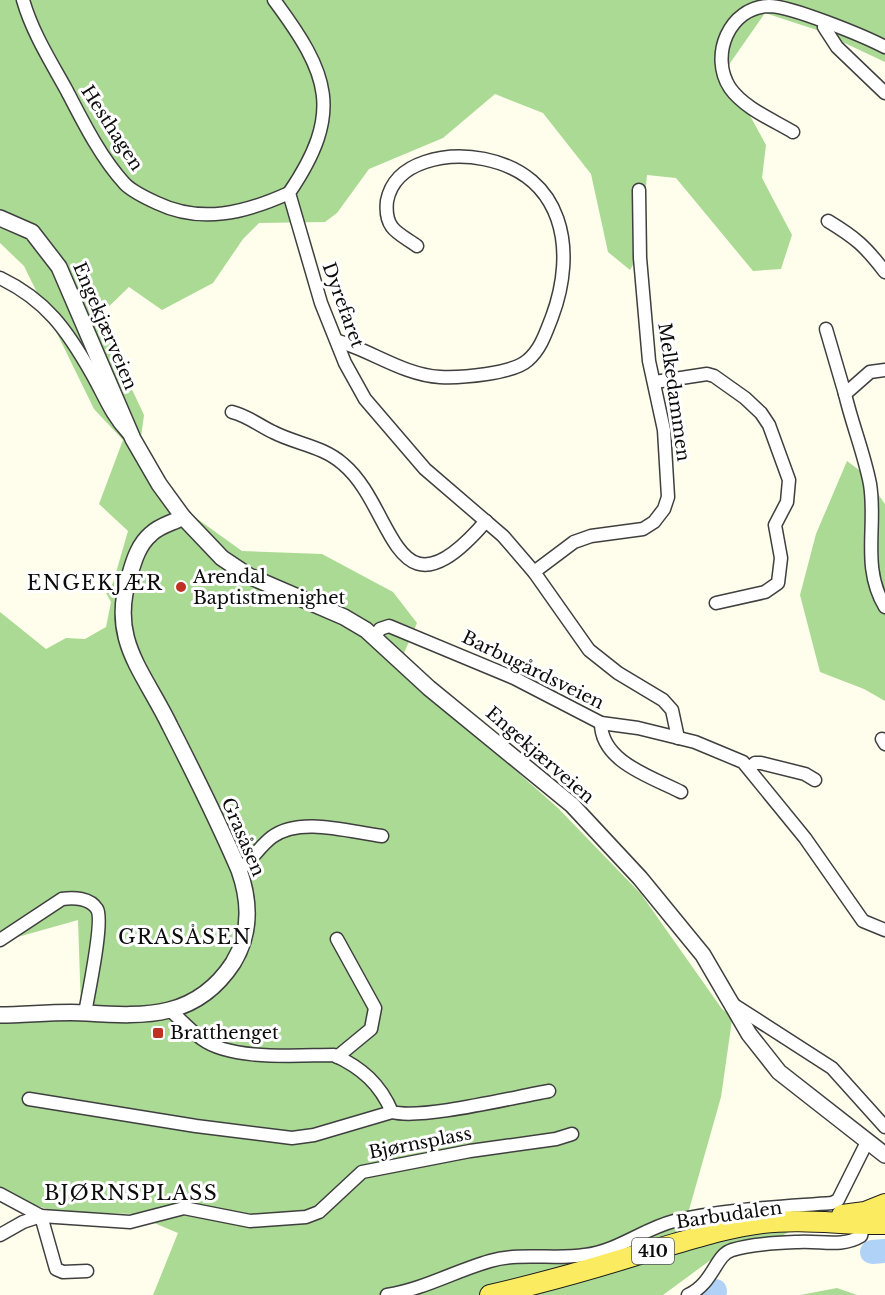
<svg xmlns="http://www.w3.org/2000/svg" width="885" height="1295" font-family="'Libre Baskerville',serif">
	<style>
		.forest { fill: #aada94 }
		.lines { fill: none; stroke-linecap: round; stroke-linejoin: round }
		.river { stroke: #b0d2f7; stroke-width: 24 }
		.minor-casing { stroke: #3f3f3f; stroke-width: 15 }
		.tertiary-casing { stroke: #3f3f3f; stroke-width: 18 }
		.primary-casing { stroke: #1d1d1d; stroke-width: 22 }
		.minor { stroke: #fff; stroke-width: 12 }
		.tertiary { stroke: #fff; stroke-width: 15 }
		.primary { stroke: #fbeb60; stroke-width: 20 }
		.poi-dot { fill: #be3223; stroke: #fff; stroke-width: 2 }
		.labels { text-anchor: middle; stroke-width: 6; stroke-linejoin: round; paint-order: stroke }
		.shield { fill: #fff; stroke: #555; stroke-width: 1.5 }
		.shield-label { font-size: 16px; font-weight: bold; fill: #0c0c0c }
		.street-label { font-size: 18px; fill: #0c0c0c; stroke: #fff }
		.poi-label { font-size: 18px; fill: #0c0c0c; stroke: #fff; text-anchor: start }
		.neighbourhood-label { font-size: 20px; letter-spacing: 1.5px; fill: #0c0c0c; stroke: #fff }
	</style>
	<rect width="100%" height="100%" fill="#fffeec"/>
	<!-- forest -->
	<g class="forest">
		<polygon points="0,0 885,0 885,62 817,30 765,13 728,66 743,103 766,145 762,178 792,235 781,269 753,271 676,178 647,175 640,253 630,270 608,252 591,174 543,113 495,94 443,138 369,169 337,213 325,222 259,223 243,239 213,283 162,310 129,287 98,317 144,415 139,452 189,513 242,551 322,554 393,592 417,623 404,653 461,707 506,762 558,808 641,894 722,1009 737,1020 732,1020 721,1097 687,1217 819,1200 816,1217 769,1243 716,1256 663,1295 153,1295 178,1233 133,1214 55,1211 0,1196 0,1008 81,1009 78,920 0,942 0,612 46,649 66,638 85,639 106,627 111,602 106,593 113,583 128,531 99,504 123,440 94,409 24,266 0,243"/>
		<polygon points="847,461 863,473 885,504 885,701 864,689 820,672 800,595 816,534"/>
		<polygon points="837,1288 857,1295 800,1295"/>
	</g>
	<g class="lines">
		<!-- river -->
		<g class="river">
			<polyline points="872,1252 885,1251"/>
			<polyline points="707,1295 715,1291"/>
		</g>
		<defs>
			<g id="minor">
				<path d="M23 0C32 32 51 62 67 91 83 122 101 158 125 184 133 192 146 198 157 203 201 224 245 213 289 193"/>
				<path d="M274 0C329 74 344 112 289 193L321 303 345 363 365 399 425 469 503 536 534 572"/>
				<polyline points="825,23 824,27 837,47 885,93"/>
				<path d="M793 132C773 120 744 108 730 88 709 56 729 7 769 6 791 6 864 36 885 47"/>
				<polyline points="639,190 640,258 649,361 664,430 668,497 664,509 654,522 643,529 591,536 574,542 534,572 589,650 618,673 663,700 672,710 678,738"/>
				<path d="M828 221C856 238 865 246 885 272"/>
				<path d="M0 278C46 300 67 330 92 374 104 395 111 415 128 433"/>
				<polyline points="826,329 845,394"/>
				<path d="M338 341C372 351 404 375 440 377 460 378 513 374 528 360 541 349 546 332 552 317 577 250 564 175 484 159 448 152 395 160 387 201 386 210 386 219 392 227 397 234 409 240 417 246"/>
				<path d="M885 370 870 372 845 394C852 424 864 453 870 484 877 526 861 567 885 607"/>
				<polyline points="655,382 707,374 714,376 745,398 761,413 769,425 789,480 787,502 775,525 781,558 778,583 765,592 716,603"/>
				<path d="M232 412C248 416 258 425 273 432 296 444 323 446 343 464 396 508 393 629 486 521"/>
				<polyline points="375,637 380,629 389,626 514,678 601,723 638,728 695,742 743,762 805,838 863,921 885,930"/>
				<path d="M601 723C601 762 652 777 681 792"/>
				<polyline points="882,739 885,744"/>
				<polyline points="749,768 755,763 761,763 805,774 815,780"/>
				<path d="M239 870C251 861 260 846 272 837 300 816 350 832 382 836"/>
				<path d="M0 940 62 899C74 897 90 898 97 909 104 921 88 995 85 1013"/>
				<polyline points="731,1003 832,1068 885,1127"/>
				<path d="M171 1011C181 1020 191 1031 202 1039 232 1061 298 1055 334 1055 362 1068 380 1084 392 1112"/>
				<polyline points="337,1057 371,1029 375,1008 337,939"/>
				<path d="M29 1099 196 1126 292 1138 314 1135 392 1112C422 1120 514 1097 549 1091"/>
				<polyline points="0,1194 41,1216 56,1269 63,1272 87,1271"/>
				<polyline points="0,1235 23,1222 41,1216 130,1222 184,1208 250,1221 306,1217 319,1212 362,1172 470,1151 556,1139 572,1134"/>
				<path d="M387 1295C424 1289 455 1271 490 1261 522 1252 554 1260 585 1255 618 1251 643 1229 674 1221 725 1209 780 1207 832 1203L838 1200 867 1142"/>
				<path d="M688 1295C714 1283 715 1255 732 1250 752 1244 776 1243 797 1242 819 1240 842 1248 861 1236L865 1219"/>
			</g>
			<g id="tertiary">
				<polyline points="0,218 32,232 59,267 133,439 159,484 183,517 222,558 249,576 344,617 366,630 429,688 572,805 640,878 703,955 749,1034 779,1072 885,1155"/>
				<path d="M0 1015C28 1015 59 1011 87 1013 147 1017 197 1018 233 963 251 934 250 901 239 870 218 821 194 773 170 726 143 670 108 639 130 574 134 560 139 544 151 534 160 525 173 523 183 517"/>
			</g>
			<g id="primary">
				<polyline points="842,1215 865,1212 885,1204"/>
				<path d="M490 1295C542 1283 592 1269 643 1253 683 1242 722 1228 762 1223 804 1218 844 1225 885 1224"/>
			</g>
		</defs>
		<!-- minor casing -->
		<use href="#minor" class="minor-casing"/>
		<!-- tertiary casing -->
		<use href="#tertiary" class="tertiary-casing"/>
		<!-- primary casing -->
		<use href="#primary" class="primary-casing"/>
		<!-- minor -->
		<use href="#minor" class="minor"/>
		<!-- tertiary -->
		<use href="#tertiary" class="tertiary"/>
		<!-- primary -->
		<use href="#primary" class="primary"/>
	</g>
	<!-- markers -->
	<g class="poi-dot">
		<circle cx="181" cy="587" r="6"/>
		<rect x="152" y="1027" width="12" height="12" rx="3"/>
	</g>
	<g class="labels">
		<!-- shield labels -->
		<rect class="shield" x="632" y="1238" width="42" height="26" rx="4.5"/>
		<g class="shield-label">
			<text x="653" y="1257">410</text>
		</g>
		<!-- street labels -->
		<g class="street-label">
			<text transform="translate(112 128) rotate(57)" y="6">Hesthagen</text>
			<text transform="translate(343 305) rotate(70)" y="6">Dyrefaret</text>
			<text transform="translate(105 326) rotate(67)" y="6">Engekjærveien</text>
			<text transform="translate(674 392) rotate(82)" y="6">Melkedammen</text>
			<text transform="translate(533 670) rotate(26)" y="6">Barbugårdsveien</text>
			<text transform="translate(540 755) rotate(41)" y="6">Engekjærveien</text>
			<text transform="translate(243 837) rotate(67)" y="6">Grasåsen</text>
			<text transform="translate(420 1143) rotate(-11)" y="6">Bjørnsplass</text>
			<text transform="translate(729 1215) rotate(-8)" y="6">Barbudalen</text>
		</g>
		<!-- poi labels -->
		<g class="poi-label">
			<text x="193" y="583">Arendal<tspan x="193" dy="21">Baptistmenighet</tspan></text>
			<text x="170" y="1039">Bratthenget</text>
		</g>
		<!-- neighbourhood labels -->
		<g class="neighbourhood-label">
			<text x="95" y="590">ENGEKJÆR</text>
			<text x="185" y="944">GRASÅSEN</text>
			<text x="131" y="1200">BJØRNSPLASS</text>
		</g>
	</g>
</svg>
